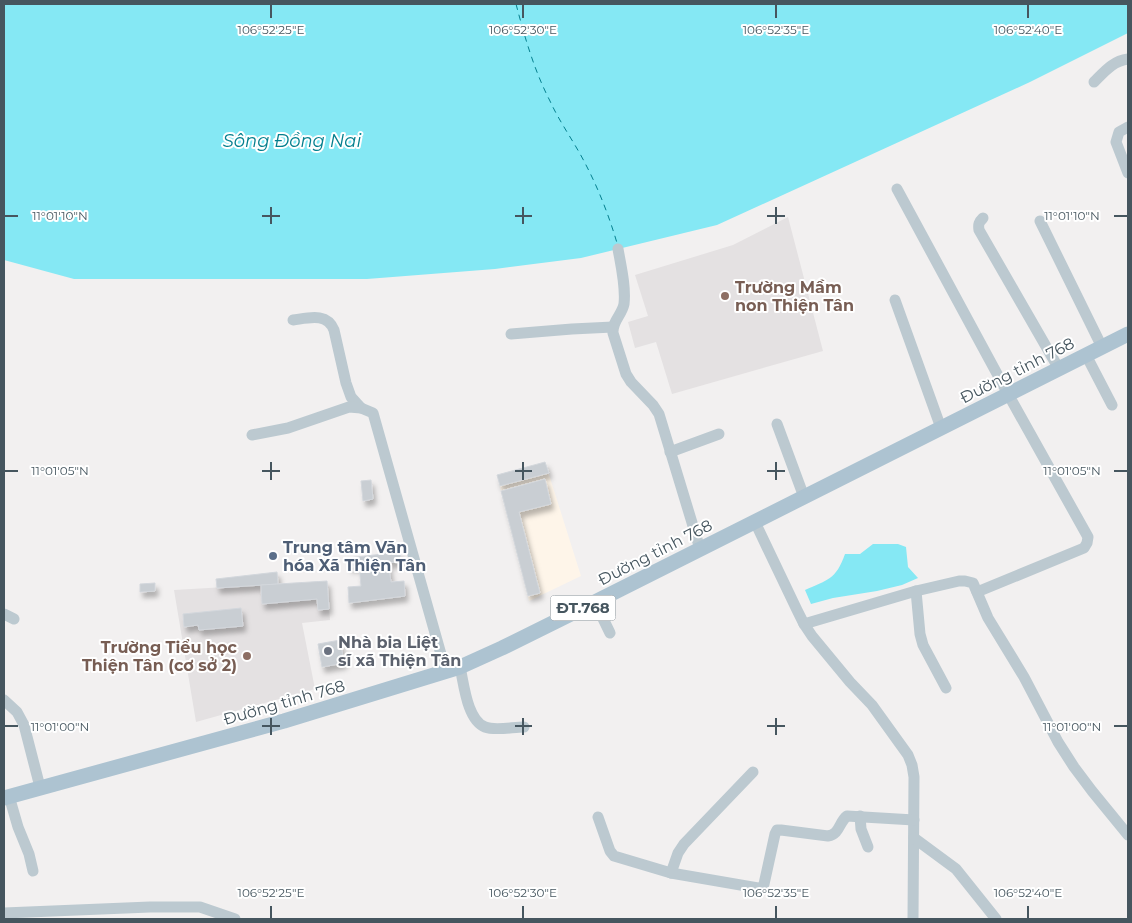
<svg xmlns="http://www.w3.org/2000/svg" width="1132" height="923" font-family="Montserrat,sans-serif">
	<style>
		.commercial { fill: #fef5e9 }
		.education { fill: #e4e1e2 }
		.water { fill: #85e8f4 }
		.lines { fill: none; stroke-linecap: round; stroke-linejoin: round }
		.ferry { stroke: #047f8e; stroke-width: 1; stroke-dasharray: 6 5; stroke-linecap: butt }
		.building { fill: #c9ced3; stroke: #d3d7dc; filter: url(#shadow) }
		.minor { stroke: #bcc9d0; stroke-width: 11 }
		.major { stroke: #adc3d1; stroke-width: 15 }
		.ticks { fill: none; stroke: #46565f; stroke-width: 2 }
		.education-dot { fill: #8d6e63; stroke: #fff; stroke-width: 2 }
		.service-dot { fill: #5c6f8a; stroke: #fff; stroke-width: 2 }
		.worship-dot { fill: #6b7280; stroke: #fff; stroke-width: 2 }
		.labels { text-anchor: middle; stroke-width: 4; stroke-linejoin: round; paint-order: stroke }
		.shield { fill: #fff; stroke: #7e898f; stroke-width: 1 }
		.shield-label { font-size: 15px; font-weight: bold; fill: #46565f }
		.education-label { font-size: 16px; font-weight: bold; fill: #785e54; stroke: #fff; text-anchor: start }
		.street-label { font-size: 16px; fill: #46565f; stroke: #fff }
		.service-label { font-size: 16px; font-weight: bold; fill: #4e5e75; stroke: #fff; text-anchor: start }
		.worship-label { font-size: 16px; font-weight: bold; fill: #5b616d; stroke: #fff; text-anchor: start }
		.water-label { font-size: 18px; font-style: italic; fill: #047f8e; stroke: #fff }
		.ticks-label { font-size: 12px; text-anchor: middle; fill: #46565f; stroke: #fff; stroke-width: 4; stroke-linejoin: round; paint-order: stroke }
	</style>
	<defs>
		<filter id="shadow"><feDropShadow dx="3" dy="5.5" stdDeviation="2.5" flood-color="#0004"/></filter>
	</defs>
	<rect width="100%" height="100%" fill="#f2f0f0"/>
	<!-- commercial -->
	<polygon class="commercial" points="545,462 581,576 529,601 497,475"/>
	<!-- education -->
	<g class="education">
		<polygon points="788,217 823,351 672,394 656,342 635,348 628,322 648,316 635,275 733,245"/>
		<polygon points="327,581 330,620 302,623 315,689 196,722 174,590"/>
	</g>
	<!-- water -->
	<g class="water">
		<polygon points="4,4 1128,4 1128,33 1030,82 717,225 581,258 495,269 367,279 74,279 4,260"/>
		<path d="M873 544H898L906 547 908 567 918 578 902 585 877 591 833 598 811 604 805 590C827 580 836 580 845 554H860Z"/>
	</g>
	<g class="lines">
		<!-- ferry -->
		<path class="ferry" d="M516 4C525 38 534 70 550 101 560 123 575 143 586 165 599 190 609 216 617 243"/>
	</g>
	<!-- building -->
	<g class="building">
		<polygon points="545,462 549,473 500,486 497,475"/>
		<polygon points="545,479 551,504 519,512 540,593 528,596 501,491"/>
		<polygon points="371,480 373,499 363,501 361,481"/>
		<polygon points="400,552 401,561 388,563 391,582 404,581 405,596 349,603 348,587 361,586 359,566 349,567 348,558"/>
		<polygon points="277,572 278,584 217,588 216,579"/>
		<polygon points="327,581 329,609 318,610 317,599 262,604 261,585"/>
		<polygon points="155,583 155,591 140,592 140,584"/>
		<polygon points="241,608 243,626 199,630 198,625 184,627 183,614"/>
		<polygon points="340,640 344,663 322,667 318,644"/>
	</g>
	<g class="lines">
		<!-- minor -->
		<g class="minor">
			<path d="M1094 82C1105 71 1113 61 1128 59"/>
			<polyline points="1128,127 1119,132 1116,142 1128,173"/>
			<polyline points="897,189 1008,394 1088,537 1087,543 1084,548 977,592"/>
			<path d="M983 218C979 222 978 224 979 230L1059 369"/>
			<polyline points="1040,221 1102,347"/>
			<path d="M618 249C621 266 626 287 624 304 622 315 612 321 613 333L626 374 631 382 653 405 659 414 700 549"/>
			<polyline points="895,300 941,428"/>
			<path d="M293 320C308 318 327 312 334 330L346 383 351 397 361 408"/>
			<polyline points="511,334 572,329 613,327"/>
			<polyline points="1086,355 1112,405"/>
			<polyline points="777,424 804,497"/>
			<polyline points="252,435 288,428 349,407 361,408 373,413 446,672"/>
			<polyline points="670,452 719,434"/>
			<polyline points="755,522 797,610 804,624 812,636 850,682 872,705 908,755 912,765 914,777 913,919"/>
			<polyline points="916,591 920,634 923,645 946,688"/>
			<polyline points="595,602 610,633"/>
			<polyline points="4,614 14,619"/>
			<polyline points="804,624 916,591 959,581 965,581 973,583 988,618 1024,677 1058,742 1074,767 1092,791 1128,835"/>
			<path d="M460 667C464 684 467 720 485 727 495 731 513 727 524 727"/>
			<polyline points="4,700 17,712 24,725 40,787"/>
			<polyline points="9,796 18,827 29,854 33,871"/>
			<polyline points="860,816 861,829 868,847"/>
			<path d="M598 817 610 851 614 856 671 873 758 888 762 887 764 884 775 834 777 830H781L828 836C840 834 839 822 847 816L914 820"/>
			<polyline points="914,838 956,869 996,919"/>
			<polyline points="671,873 678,853 684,844 753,772"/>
			<polyline points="4,913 150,907 200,907 235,919"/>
		</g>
		<!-- major -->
		<polyline class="major" points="4,798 284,721 460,667 502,648 595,602 1128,334"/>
	</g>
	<!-- ticks -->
	<path class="ticks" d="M271 5V18M523 5V18M776 5V18M1028 5V18M271 207V224M523 207V224M776 207V224M5 216H18M262 216H280M515 216H532M767 216H785M1114 216H1127M271 462V480M523 462V480M776 462V480M5 471H18M262 471H280M515 471H532M767 471H785M1114 471H1127M271 718V735M523 718V735M776 718V735M5 726H18M262 726H280M515 726H532M767 726H785M1114 726H1127M271 906V918M523 906V918M776 906V918M1028 906V918"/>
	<!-- markers -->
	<g class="education-dot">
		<circle cx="725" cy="296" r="5"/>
		<circle cx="247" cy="656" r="5"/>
	</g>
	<circle class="service-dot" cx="273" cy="556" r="5"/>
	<circle class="worship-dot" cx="328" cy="651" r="5"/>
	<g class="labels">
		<!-- shield labels -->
		<rect class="shield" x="550.5" y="595.5" width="65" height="25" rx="4"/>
		<g class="shield-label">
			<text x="583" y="613">ĐT.768</text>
		</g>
		<!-- education labels -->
		<g class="education-label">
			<text x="735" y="293">Trường Mầm<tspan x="735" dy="18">non Thiện Tân</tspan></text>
			<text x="237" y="653" text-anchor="end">Trường Tiểu học<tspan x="237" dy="18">Thiện Tân (cơ sở 2)</tspan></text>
		</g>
		<!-- street labels -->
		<g class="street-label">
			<text transform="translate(1017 370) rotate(-27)" y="6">Đường tỉnh 768</text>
			<text transform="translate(655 552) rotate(-27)" y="6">Đường tỉnh 768</text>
			<text transform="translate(284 702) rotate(-16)" y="6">Đường tỉnh 768</text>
		</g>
		<!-- service labels -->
		<g class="service-label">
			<text x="283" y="553">Trung tâm Văn<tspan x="283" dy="18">hóa Xã Thiện Tân</tspan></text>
		</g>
		<!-- worship labels -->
		<g class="worship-label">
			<text x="338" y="648">Nhà bia Liệt<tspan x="338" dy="18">sĩ xã Thiện Tân</tspan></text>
		</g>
		<!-- water labels -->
		<g class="water-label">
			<text x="292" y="147">Sông Đồng Nai</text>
		</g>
	</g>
	<g class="ticks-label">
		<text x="271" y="34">106°52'25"E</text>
		<text x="523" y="34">106°52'30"E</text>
		<text x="776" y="34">106°52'35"E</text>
		<text x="1028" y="34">106°52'40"E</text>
		<text x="60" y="220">11°01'10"N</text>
		<text x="1072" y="220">11°01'10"N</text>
		<text x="60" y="475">11°01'05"N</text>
		<text x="1072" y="475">11°01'05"N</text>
		<text x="60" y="731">11°01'00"N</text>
		<text x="1072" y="731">11°01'00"N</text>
		<text x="271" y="897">106°52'25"E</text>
		<text x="523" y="897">106°52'30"E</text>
		<text x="776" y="897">106°52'35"E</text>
		<text x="1028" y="897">106°52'40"E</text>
	</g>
	<!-- border -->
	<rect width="1132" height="923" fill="none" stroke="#46565f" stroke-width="10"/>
</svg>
